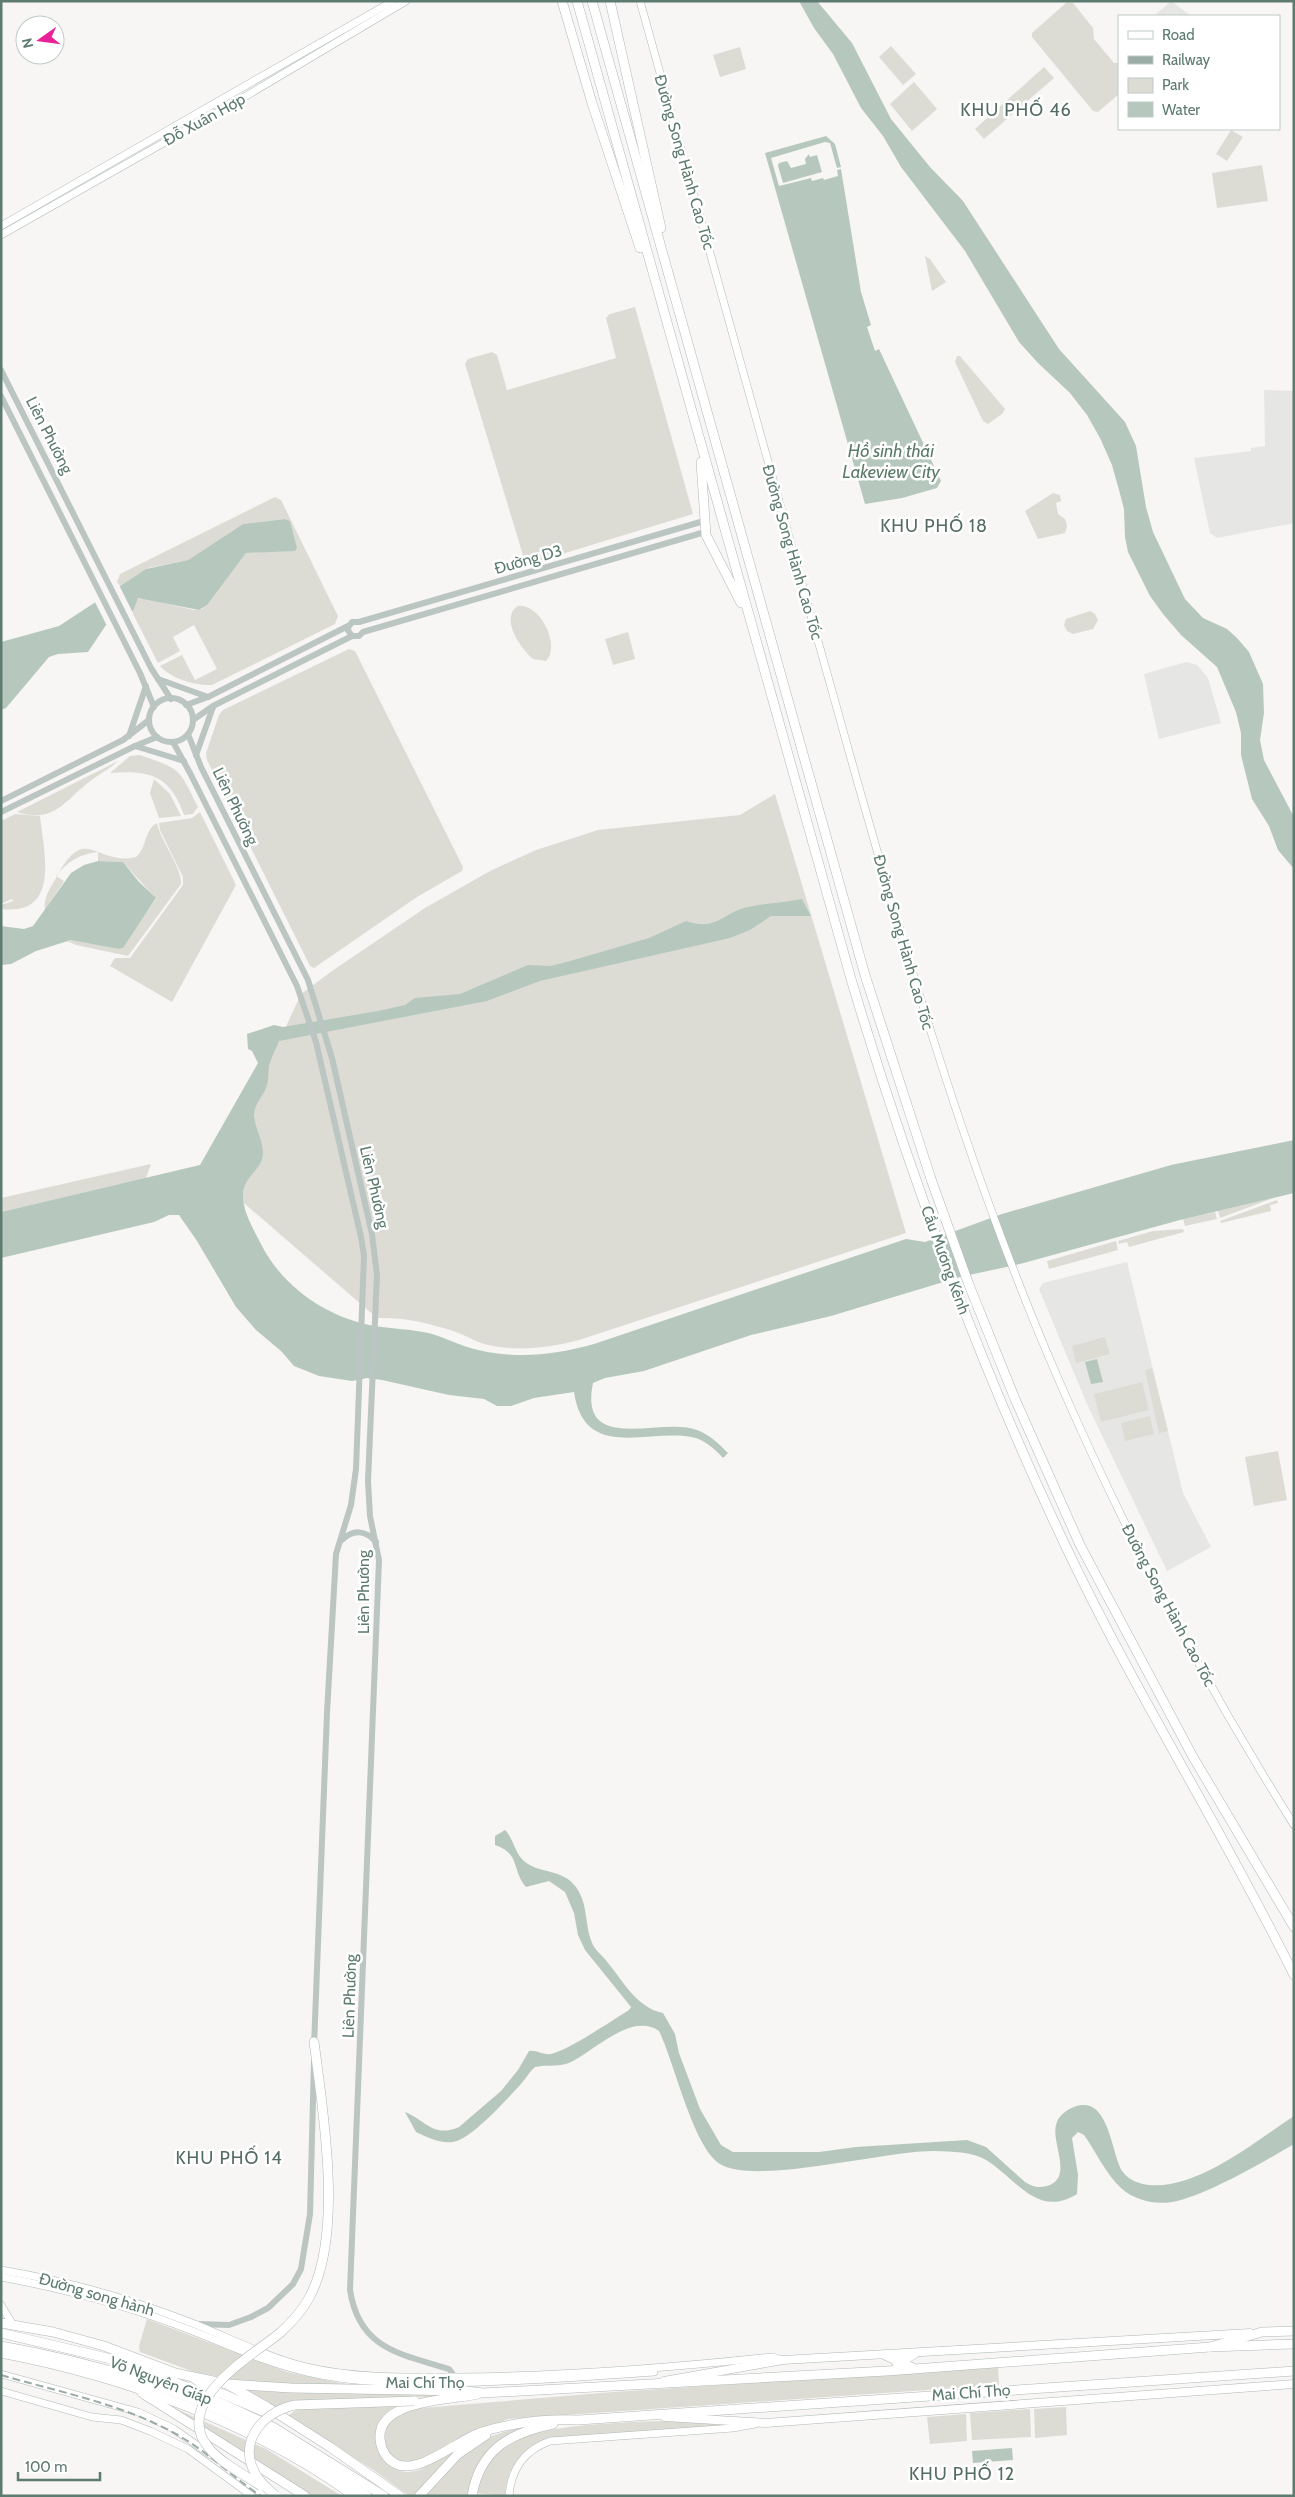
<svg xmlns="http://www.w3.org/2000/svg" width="1295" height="2497" font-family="Cabin,sans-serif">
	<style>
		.built { fill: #e6e6e5 }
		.green { fill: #dddcd4 }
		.water { fill: #b6c8be }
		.pier { fill: #f8f5f5 }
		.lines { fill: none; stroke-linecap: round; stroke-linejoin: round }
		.secondary-casing { stroke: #aebab6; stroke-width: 8 }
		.primary-casing { stroke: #adb8b4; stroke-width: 9 }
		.trunk-casing { stroke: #afb9b5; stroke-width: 10 }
		.motorway-casing { stroke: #afb9b5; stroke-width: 10 }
		.tertiary { stroke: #bbc5c2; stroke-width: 6 }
		.secondary { stroke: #fff; stroke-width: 7 }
		.primary { stroke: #fff; stroke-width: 8 }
		.trunk { stroke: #fff; stroke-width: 9 }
		.motorway { stroke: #fff; stroke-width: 9 }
		.rail { stroke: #9baba5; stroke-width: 2; stroke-dasharray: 8 4; stroke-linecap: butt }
		.trunk-bridge-casing { stroke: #afb9b5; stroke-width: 10; stroke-linecap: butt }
		.trunk-bridge { stroke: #fff; stroke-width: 9 }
		.labels { text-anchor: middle; stroke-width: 5; stroke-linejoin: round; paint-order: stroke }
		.street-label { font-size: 16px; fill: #5d7b70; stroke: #fff }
		.neighbourhood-label { font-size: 18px; letter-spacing: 1px; fill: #546c63; stroke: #fff }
		.water-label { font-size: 18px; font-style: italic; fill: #5c7c6a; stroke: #fff }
	</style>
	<rect width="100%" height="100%" fill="#f8f5f5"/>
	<!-- built -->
	<g class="built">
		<polygon points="1171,1 1191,16 1154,16"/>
		<polygon points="1264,390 1294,391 1294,523 1217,538 1210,533 1194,458 1251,451 1251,448 1265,446"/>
		<polygon points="1186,662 1197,665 1208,678 1221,723 1159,739 1144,674"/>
		<polygon points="1127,1262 1183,1493 1211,1547 1167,1571 1087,1404 1039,1289 1043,1283"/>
	</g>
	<!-- green -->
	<g class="green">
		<polygon points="1067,2 1073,3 1093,28 1094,39 1114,63 1119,63 1119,94 1098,112 1093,111 1032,37 1032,33"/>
		<polygon points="891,46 916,74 903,85 879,57"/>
		<polygon points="740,47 746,69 720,77 713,55"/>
		<polygon points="1044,67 1054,78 984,139 975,129"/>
		<polygon points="914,82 937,109 912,131 890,104"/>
		<polygon points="1231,130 1243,137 1227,161 1216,154"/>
		<polygon points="1262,165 1268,201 1217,208 1212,173"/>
		<polygon points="925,256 930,259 946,282 932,291"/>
		<polygon points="635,307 693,514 526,565 465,364 468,359 492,352 497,355 507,390 616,358 606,318 610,314"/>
		<polygon points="957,356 960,356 1005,409 1003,413 988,424 983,421 955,362"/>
		<polygon points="1053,493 1060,495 1061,501 1056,503 1058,514 1065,519 1067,526 1065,533 1038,539 1025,511"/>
		<path d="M275 497 281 500 338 616 335 624 212 685C196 686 171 679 160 666L182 655 195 680 217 669 194 625 173 637 180 651 158 663 132 612 136 599 142 598 194 610 202 609 246 553 296 550 290 521 285 519 243 524 188 560 148 568 120 586 117 582 120 574Z"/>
		<path d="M518 606C540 603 561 646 546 661L533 659C521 649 499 618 518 606Z"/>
		<polygon points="1090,611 1095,614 1098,620 1093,629 1073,634 1067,631 1064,625 1066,619"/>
		<polygon points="628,632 635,659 613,665 605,639"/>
		<polygon points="349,649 355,651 463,867 462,871 417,897 314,968 310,966 207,760 206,753 219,715 223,710"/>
		<path d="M140 755C182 770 178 767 198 807L193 814 184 815C170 775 149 770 110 773L130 756Z"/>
		<path d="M118 761C109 770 99 774 89 782 65 800 55 824 17 812Z"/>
		<polygon points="154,779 170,794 181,816 159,818 150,793"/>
		<path d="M775 794 906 1233 579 1340C549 1348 515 1352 484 1344 474 1341 465 1335 456 1332 429 1323 405 1317 377 1318L216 1179 219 1154 284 1031 301 994 332 971 425 908 490 871 536 850 598 830 740 815Z"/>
		<polygon points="200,812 236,885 172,1002 110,966 115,958 130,958 183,885 183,877 160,830 159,823 192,818"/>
		<path d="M15 814 40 816C44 854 61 916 1 909V905L13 901 12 899 1 904V821Z"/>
		<path d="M157 823C161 842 182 867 181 884L128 956 76 945 67 941 73 940 121 949 156 899 123 862 98 861V852C79 854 67 862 56 876L64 881 45 910C43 897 50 889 56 878 86 821 95 867 136 857 147 848 144 830 157 823Z"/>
		<polygon points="151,1164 146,1178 1,1212 1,1198"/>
		<polygon points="1276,1197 1220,1218 1218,1211"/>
		<polygon points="1277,1200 1278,1203 1270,1205 1271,1211 1221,1223 1220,1221"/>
		<polygon points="1215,1212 1217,1219 1185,1226 1183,1219"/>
		<polygon points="1183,1229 1184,1232 1129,1247 1127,1242 1119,1244 1118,1241 1153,1231"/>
		<polygon points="1116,1241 1118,1250 1049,1269 1047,1261"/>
		<polygon points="1105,1337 1110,1354 1076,1363 1072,1346"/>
		<polygon points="1152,1368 1168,1431 1159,1433 1145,1370"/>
		<polygon points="1142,1382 1149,1410 1101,1422 1094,1394"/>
		<polygon points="1150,1416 1154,1434 1125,1441 1121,1423"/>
		<polygon points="1278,1451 1287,1500 1254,1506 1245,1457"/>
		<polygon points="147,2319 287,2372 340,2383 375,2387 247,2382 194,2372 140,2352 139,2346"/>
		<path d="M998 2367 999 2385 508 2419 449 2443 424 2461 401 2464 386 2452C380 2422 394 2412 422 2408L613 2392Z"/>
		<polygon points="244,2389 297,2393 447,2394 447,2396 384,2399 304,2400 272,2407"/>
		<path d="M403 2405 376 2438C378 2463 401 2481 425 2467 434 2461 441 2453 451 2448 461 2443 474 2442 484 2439 502 2432 518 2427 536 2424L478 2465 468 2496H409L372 2469 286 2417 298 2409Z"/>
		<polygon points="172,2407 266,2449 342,2496 312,2496 171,2410"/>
		<polygon points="1066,2407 1067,2435 1035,2438 1034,2409"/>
		<polygon points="1030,2409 1031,2437 972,2440 970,2413"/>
		<polygon points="966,2414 967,2441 930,2444 927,2417"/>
		<path d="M677 2420 730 2426 539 2442C518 2453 506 2471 505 2496L474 2493C480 2476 486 2460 501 2448 532 2422 634 2423 677 2420Z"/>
	</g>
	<!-- water -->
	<g class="water">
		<polygon points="799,1 817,1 852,43 891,119 930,167 963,201 1059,349 1125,422 1136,446 1146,507 1153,532 1185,599 1203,618 1227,629 1237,638 1249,652 1263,684 1264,713 1260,740 1264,760 1294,817 1294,869 1278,850 1269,826 1252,799 1241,755 1241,733 1236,712 1217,667 1181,635 1163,614 1150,596 1128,552 1125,537 1124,509 1119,490 1112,465 1100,438 1087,415 1070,393 1038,363 1019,342 965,251 901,167 883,136 861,108 833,54 814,28"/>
		<polygon points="826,136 835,144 841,167 837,168 830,143 825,142 771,158 779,186 811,178 812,181 823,178 824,180 838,176 837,170 841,169 861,292 871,325 867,327 875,351 879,349 941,481 937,488 902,498 865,504 765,153"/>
		<polygon points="809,154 810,157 817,155 822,172 783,183 778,166 779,163 787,161 791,168 806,164 805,159"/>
		<polygon points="285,519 290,521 297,548 295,551 246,553 207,605 199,610 138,598 133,611 106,625 88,652 58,654 49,657 6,708 1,710 1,642 59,626 146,569 188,560 243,524"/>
		<polygon points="98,861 123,862 139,882 156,898 123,948 119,949 71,940 36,951 11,964 1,965 1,926 24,929 33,926 71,873 84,865"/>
		<path d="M802 899 811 916H771L750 930 730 938 540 981 487 1001 279 1041C276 1049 271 1058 269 1066 268 1072 269 1079 267 1085 264 1096 254 1103 254 1116 255 1128 263 1140 263 1153 263 1170 242 1177 243 1196 243 1212 253 1228 260 1242 281 1286 327 1318 375 1326 393 1329 411 1329 428 1333 442 1336 454 1343 467 1347 511 1360 551 1356 594 1344L906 1239 925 1242 1002 1214 1171 1165 1294 1140V1193L1180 1220 1020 1264 960 1277 831 1316 751 1335 644 1371 605 1378 593 1383C578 1456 662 1416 697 1430 710 1435 719 1444 728 1453L723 1458C715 1449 704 1439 691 1437 647 1429 584 1461 574 1392L534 1398 511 1406H497L484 1399 449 1395 382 1380 367 1378 352 1381 319 1376 294 1366 281 1351 256 1330 236 1307 197 1241 179 1215H169L154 1222 1 1258V1212L200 1165 258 1063 252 1051 248 1049 247 1034 274 1025 283 1027 378 1011 405 1005 415 998 460 994 528 965 551 966 570 961 649 938 686 921C717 932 723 912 748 907 766 903 784 903 802 899Z"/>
		<polygon points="1097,1359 1103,1382 1091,1384 1085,1362"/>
		<path d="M505 1830C514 1839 514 1853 525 1862 541 1874 563 1869 576 1887 589 1905 584 1927 593 1945 596 1951 604 1957 608 1963 623 1981 637 2008 663 2013L675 2034 679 2053 700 2109 721 2145 733 2152H819L856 2147 967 2140 986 2147 1025 2182C1033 2187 1038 2188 1047 2186 1074 2178 1051 2143 1056 2125 1058 2116 1066 2110 1074 2107 1110 2093 1111 2156 1123 2172 1128 2180 1140 2184 1149 2185 1197 2190 1256 2141 1294 2116V2144C1263 2162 1206 2196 1172 2202 1155 2205 1134 2200 1121 2188 1106 2174 1096 2152 1084 2135L1078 2132 1072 2138 1078 2175 1077 2194C1037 2219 1016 2178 986 2160 971 2151 952 2152 935 2151 887 2150 755 2186 720 2164 693 2147 674 2061 659 2031 632 2012 595 2050 573 2061 560 2068 548 2064 535 2067 529 2072 526 2079 520 2085 507 2099 471 2140 453 2142 440 2144 427 2137 416 2132L405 2112C427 2121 433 2138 459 2127L501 2091 518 2070 529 2051C537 2050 542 2055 551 2054 569 2050 611 2021 629 2010L631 2007 585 1950 578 1935 574 1913 565 1892 549 1881 526 1887C511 1869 521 1854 495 1845V1836Z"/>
		<polygon points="1012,2448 1013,2460 973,2463 972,2451"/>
	</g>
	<!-- pier -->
	<polygon class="pier" points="119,585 133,613 107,626 94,600"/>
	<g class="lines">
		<defs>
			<g id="secondary">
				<path d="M640 1C705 234 769 466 834 698 898 928 962 1157 1057 1376 1124 1531 1204 1682 1294 1825"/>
				<polyline points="1,226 393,1"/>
				<polyline points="1,235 241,99 406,1"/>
				<path d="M1 2270C66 2281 131 2299 192 2323 230 2338 266 2357 306 2367 357 2379 409 2377 460 2377 564 2376 669 2368 772 2357L783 2360"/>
				<path d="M1 2277C66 2289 129 2306 190 2330 229 2345 266 2363 307 2372 353 2383 399 2383 446 2383 515 2382 584 2377 654 2372"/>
				<polyline points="1,2305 13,2325"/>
				<polyline points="1,2374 138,2412 174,2429 211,2455"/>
				<polyline points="1,2391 92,2417 121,2420 150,2431 188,2449 252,2496"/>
				<polyline points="239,2477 265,2496"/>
				<path d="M509 2496C511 2469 525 2450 550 2441L733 2428 755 2424"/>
			</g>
			<g id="primary">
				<polyline points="664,2381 783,2360 1250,2333"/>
				<polyline points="665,2417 766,2423 1294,2384"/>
			</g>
			<g id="trunk">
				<polyline points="1,2323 53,2332 104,2346 175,2373 227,2384 267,2407 330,2447 400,2496"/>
				<polyline points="1,2333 124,2362 189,2388 273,2427 384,2496"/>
				<path d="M280 2333C291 2323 302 2311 309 2298 344 2235 323 2111 314 2042"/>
				<path d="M1 2346C108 2365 218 2400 310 2458 329 2470 348 2483 367 2496"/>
				<path d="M1 2353C122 2376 254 2423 354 2496"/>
				<polyline points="885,2355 913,2368"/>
				<polyline points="897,2364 914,2354"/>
				<polyline points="195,2379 209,2388 267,2413"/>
				<polyline points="227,2384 291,2388 466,2391 483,2393 887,2371 1210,2347 1262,2332 1294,2331"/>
				<polyline points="142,2393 305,2496"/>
				<path d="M478 2394C453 2400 377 2399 380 2439 381 2449 386 2459 396 2464 419 2475 458 2440 482 2432 514 2422 546 2419 579 2420L1294 2371"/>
				<polyline points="419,2496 458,2454 486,2435"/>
				<path d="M472 2496C480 2449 510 2433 553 2424"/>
			</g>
			<g id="motorway">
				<polyline points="562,1 592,103 640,248"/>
				<path d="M577 1 851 979C909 1173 979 1365 1067 1549 1136 1694 1223 1831 1294 1975"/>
				<polyline points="592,1 865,975 931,1179 969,1285 1015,1399 1080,1545 1193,1757 1294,1927"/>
				<polyline points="610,1 661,228"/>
				<polyline points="701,462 706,535 741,603"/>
				<polyline points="1210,2347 1294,2344"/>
			</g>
		</defs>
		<!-- secondary casing -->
		<use href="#secondary" class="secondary-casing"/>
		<!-- primary casing -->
		<use href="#primary" class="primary-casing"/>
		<!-- trunk casing -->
		<use href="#trunk" class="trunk-casing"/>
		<!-- motorway casing -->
		<use href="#motorway" class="motorway-casing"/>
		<!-- tertiary -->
		<g class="tertiary">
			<polyline points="1,370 151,668 171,699"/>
			<polyline points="1,396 140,673 154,707"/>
			<polyline points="352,636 347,629 352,622 359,622 704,521"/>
			<polyline points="158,679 208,697"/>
			<circle cx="171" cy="720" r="22"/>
			<polyline points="186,705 208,697 348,626"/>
			<polyline points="193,720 213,706 352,636 359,636 363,632 705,532"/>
			<path d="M188 734 201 767 308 980 332 1058 372 1234 377 1275 368 1481 370 1516 379 1560 350 2290C359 2349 400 2354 449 2369L455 2377"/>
			<polyline points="129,736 146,686"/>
			<polyline points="173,742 190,773 297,986 316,1042 361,1237 364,1256 356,1469 351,1505 336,1554 327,1713 314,2046"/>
			<polyline points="135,746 184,761"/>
			<polyline points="196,755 213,707"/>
			<polyline points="1,801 123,740 149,720"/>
			<polyline points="1,812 135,746 157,737"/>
			<path d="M342 1540C353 1529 366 1530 376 1542"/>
			<polyline points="197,2324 229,2325 251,2317 268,2308 293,2284 301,2269 310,2214 314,2061"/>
		</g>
		<!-- secondary -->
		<use href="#secondary" class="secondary"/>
		<!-- primary -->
		<use href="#primary" class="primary"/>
		<!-- trunk -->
		<use href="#trunk" class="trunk"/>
		<!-- motorway -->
		<use href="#motorway" class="motorway"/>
		<!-- rail -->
		<path class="rail" d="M1 2375C59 2392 122 2404 174 2433 206 2450 231 2476 261 2496"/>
		<defs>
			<g id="trunk-bridge">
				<path d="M261 2486C243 2474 221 2463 208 2447 172 2402 251 2356 280 2333"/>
				<path d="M276 2496C268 2489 259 2482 255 2473 237 2440 265 2411 295 2405L414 2401"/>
			</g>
		</defs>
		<!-- trunk-bridge casing -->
		<use href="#trunk-bridge" class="trunk-bridge-casing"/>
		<!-- trunk-bridge -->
		<use href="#trunk-bridge" class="trunk-bridge"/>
	</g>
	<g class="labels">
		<!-- street labels -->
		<g class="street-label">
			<text transform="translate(204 119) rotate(-29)" y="6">Đỗ Xuân Hợp</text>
			<text transform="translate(685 162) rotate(74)" y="6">Đường Song Hành Cao Tốc</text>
			<text transform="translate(50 435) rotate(63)" y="6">Liên Phường</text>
			<text transform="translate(793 552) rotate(74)" y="6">Đường Song Hành Cao Tốc</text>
			<text transform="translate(528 559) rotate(-16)" y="6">Đường D3</text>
			<text transform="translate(236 806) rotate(64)" y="6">Liên Phường</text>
			<text transform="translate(904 942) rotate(74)" y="6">Đường Song Hành Cao Tốc</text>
			<text transform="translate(375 1187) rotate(77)" y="6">Liên Phường</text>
			<text transform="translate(946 1260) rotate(70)" y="6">Cầu Mương Kênh</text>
			<text transform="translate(363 1592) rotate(-90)" y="6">Liên Phường</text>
			<text transform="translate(1169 1605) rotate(62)" y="6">Đường Song Hành Cao Tốc</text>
			<text transform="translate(349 1996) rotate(-88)" y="6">Liên Phường</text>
			<text transform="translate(97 2294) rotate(16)" y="6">Đường song hành</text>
			<text transform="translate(161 2380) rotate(21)" y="6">Võ Nguyên Giáp</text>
			<text x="425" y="2388">Mai Chí Thọ</text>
			<text transform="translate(971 2392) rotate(-4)" y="6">Mai Chí Thọ</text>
		</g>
		<!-- neighbourhood labels -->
		<g class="neighbourhood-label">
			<text x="1016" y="116">KHU PHỐ 46</text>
			<text x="934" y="532">KHU PHỐ 18</text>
			<text x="229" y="2164">KHU PHỐ 14</text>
			<text x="962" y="2480">KHU PHỐ 12</text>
		</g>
		<!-- water labels -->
		<g class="water-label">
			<text x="891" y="457">Hồ sinh thái<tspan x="891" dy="21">Lakeview City</tspan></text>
		</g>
	</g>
	<!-- border -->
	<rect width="1295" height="2497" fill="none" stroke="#5d7b70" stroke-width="5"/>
	<!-- legend -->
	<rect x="1118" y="15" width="162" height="115" fill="#ffffff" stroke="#becac6"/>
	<rect x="1128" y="31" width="25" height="8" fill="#ffffff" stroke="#becac6"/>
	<text x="1162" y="40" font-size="15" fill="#5d7b70">Road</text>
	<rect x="1128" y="56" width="25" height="8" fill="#9baba5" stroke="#becac6"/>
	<text x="1162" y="65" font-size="15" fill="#5d7b70">Railway</text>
	<rect x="1128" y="78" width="25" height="15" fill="#dddcd4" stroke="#becac6"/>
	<text x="1162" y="90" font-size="15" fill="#5d7b70">Park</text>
	<rect x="1128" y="102" width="25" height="15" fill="#b6c8be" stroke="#becac6"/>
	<text x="1162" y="115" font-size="15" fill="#5d7b70">Water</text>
	<!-- north arrow -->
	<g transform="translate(40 40) rotate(256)"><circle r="24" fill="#ffffff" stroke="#becac6"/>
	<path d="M0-4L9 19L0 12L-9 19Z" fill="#eb2198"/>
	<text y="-8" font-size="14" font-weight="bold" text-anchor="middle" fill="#5d7b70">N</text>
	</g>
	<!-- scale -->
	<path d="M18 2472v8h82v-8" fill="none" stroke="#5d7b70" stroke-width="2.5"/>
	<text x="25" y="2472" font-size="15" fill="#5d7b70" stroke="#ffffff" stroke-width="4" paint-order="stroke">100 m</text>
</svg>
